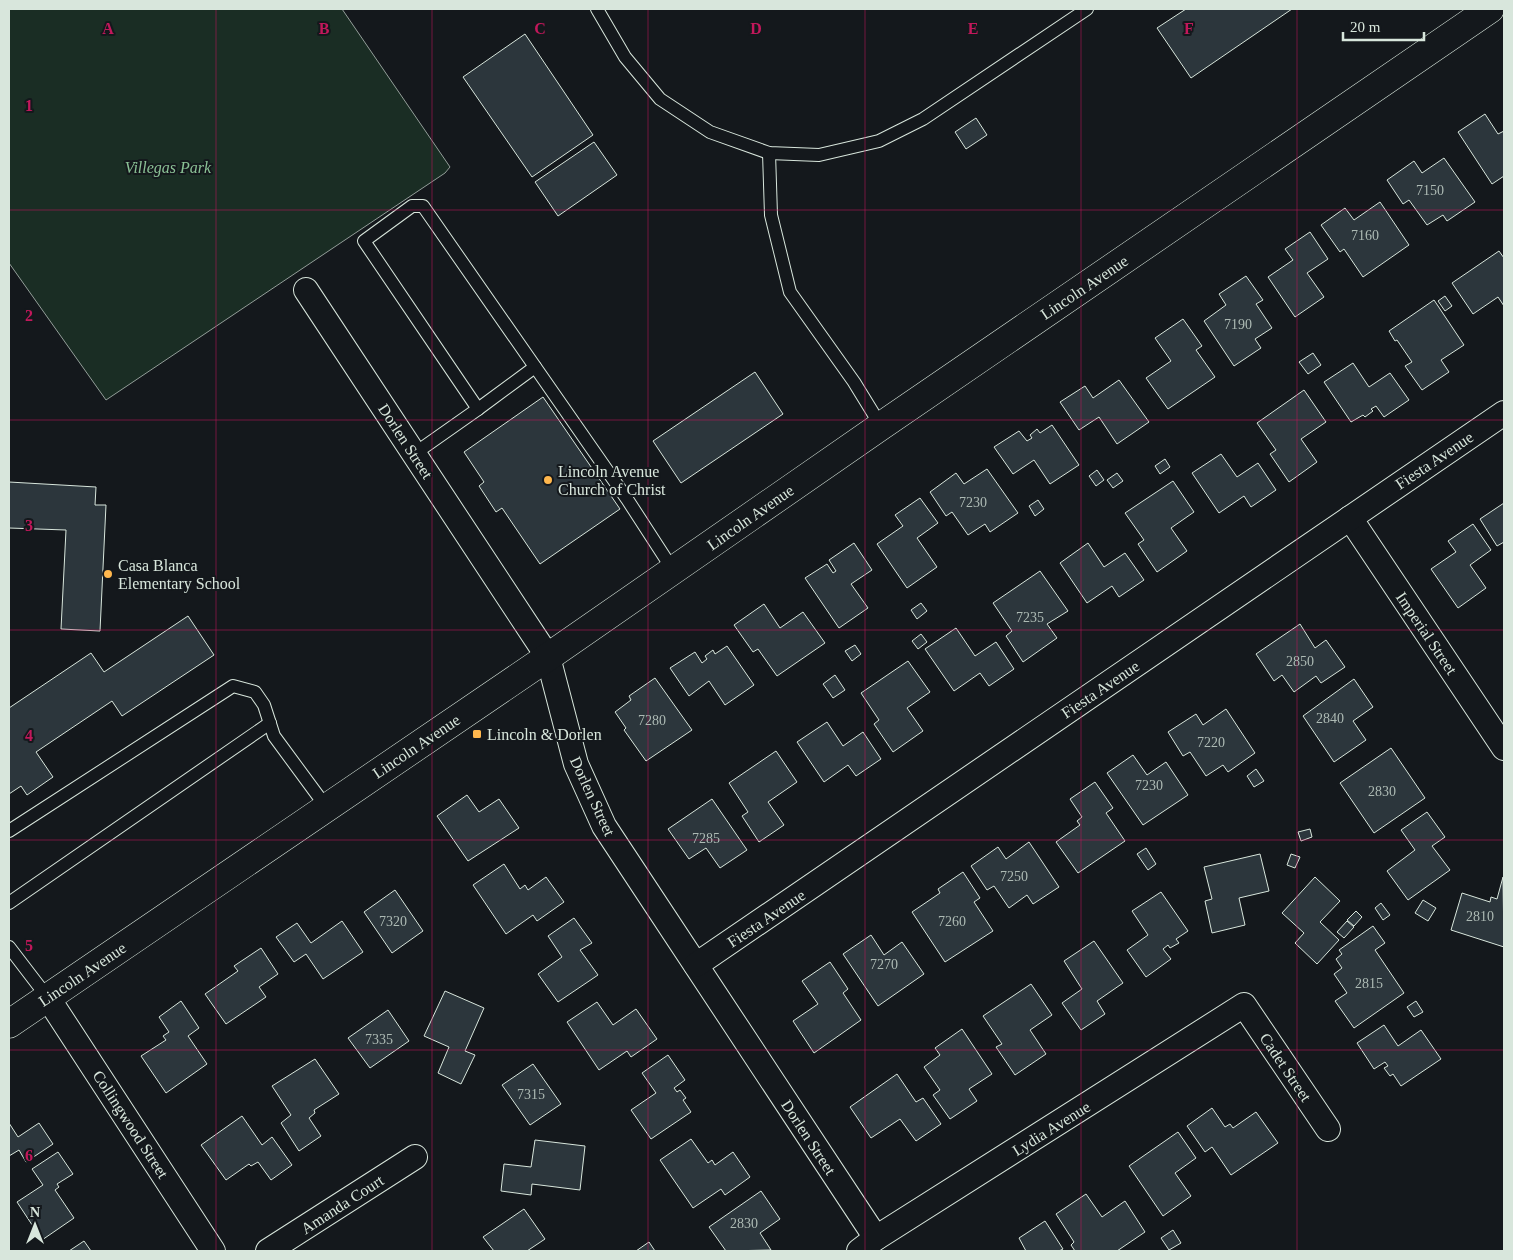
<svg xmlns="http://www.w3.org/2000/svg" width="1513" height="1260" font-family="'Times New Roman',serif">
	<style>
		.green { fill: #1a2d24; stroke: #939e99 }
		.building { fill: #2c363c; stroke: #d8e6dc }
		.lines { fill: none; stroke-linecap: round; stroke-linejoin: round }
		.service-casing { stroke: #d8e6dc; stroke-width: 14 }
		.minor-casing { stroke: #d8e6dc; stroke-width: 26 }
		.tertiary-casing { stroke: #d8e6dc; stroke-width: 29 }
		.service { stroke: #14181c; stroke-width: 12 }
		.minor { stroke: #14181c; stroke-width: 24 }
		.tertiary { stroke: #14181c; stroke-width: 28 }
		.grid { fill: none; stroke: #c2185b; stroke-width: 1; stroke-opacity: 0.55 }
		.poi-dot { fill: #ffb74d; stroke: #14181c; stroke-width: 2 }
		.labels { text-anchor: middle; stroke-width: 4; stroke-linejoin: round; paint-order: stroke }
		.number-label { font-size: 14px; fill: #adbab4 }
		.park-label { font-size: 16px; font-style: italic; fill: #8ac095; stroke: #14181c }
		.street-label { font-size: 16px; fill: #d8e6dc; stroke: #14181c }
		.poi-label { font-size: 16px; fill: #d8e6dc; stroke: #14181c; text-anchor: start }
		.grid-label { font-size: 16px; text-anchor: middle; font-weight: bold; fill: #c2185b; stroke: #14181c; stroke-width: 4; stroke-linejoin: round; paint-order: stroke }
	</style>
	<rect width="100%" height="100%" fill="#14181c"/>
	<!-- green -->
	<polygon class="green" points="9,9 342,9 450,167 445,173 106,400 9,263"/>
	<!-- building -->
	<g class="building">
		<polygon points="1186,9 1292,9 1191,78 1157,28"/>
		<polygon points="525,34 593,135 532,177 463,77"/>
		<polygon points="1485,114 1498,134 1504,131 1504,176 1492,184 1458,132"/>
		<polygon points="976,118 987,135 966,149 955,132"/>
		<polygon points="594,142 617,175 558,216 535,182"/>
		<polygon points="1444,158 1475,202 1447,221 1443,215 1427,225 1409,200 1403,204 1387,180 1414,161 1422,173"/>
		<polygon points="1380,202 1409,245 1363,277 1344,249 1340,252 1321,225 1345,208 1354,220"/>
		<polygon points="1310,232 1328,259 1307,273 1324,297 1295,317 1268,277 1293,260 1285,249"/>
		<polygon points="1499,251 1504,258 1504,306 1498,297 1473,314 1452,283"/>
		<polygon points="1246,276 1263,300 1256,304 1272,328 1255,339 1261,348 1234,366 1204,321 1226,305 1219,294"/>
		<polygon points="1445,296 1452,306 1445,311 1438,301"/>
		<polygon points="1434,300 1464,345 1441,360 1449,372 1422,390 1405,366 1412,362 1397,340 1395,341 1389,331"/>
		<polygon points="1183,319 1202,346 1196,350 1215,377 1168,409 1146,378 1171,361 1155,338"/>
		<polygon points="1313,353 1321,365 1308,374 1299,362"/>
		<polygon points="1353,363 1369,387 1390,373 1409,400 1384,417 1376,406 1371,409 1373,411 1365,417 1363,415 1351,422 1324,382"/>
		<polygon points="755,372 783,414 681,483 653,441"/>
		<polygon points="1119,380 1149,422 1117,444 1099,417 1079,430 1060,402 1085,386 1093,398"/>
		<polygon points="1304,390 1326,422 1301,439 1317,462 1289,482 1270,454 1276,450 1257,423"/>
		<polygon points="543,397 620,509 540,564 502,508 496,512 479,486 484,482 464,452"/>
		<polygon points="1052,425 1079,465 1050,484 1034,460 1013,474 994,447 1019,431 1027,441 1032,438 1030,435 1037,429 1040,433"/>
		<polygon points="1221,454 1237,477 1258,463 1276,490 1251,507 1244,496 1219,513 1192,473"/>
		<polygon points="1165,459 1170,467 1160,474 1155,466"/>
		<polygon points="987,469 1018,513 990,532 985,524 968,535 952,512 946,516 930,492 956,473 964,484"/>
		<polygon points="1097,470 1104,480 1096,486 1089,476"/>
		<polygon points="1117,473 1123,481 1113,488 1107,480"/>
		<polygon points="1173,481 1194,512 1171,528 1187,551 1157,572 1138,544 1144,540 1125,513"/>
		<polygon points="9,482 96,487 95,505 106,505 100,631 61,629 66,530 9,528"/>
		<polygon points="920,498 938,523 917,538 937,567 907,588 877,544 903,526 895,515"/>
		<polygon points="1038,500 1044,509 1035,516 1029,506"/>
		<polygon points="1504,503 1504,542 1497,546 1480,519"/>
		<polygon points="1473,524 1491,550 1470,565 1486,588 1458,608 1431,569 1456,552 1448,541"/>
		<polygon points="854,543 872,570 851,584 868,608 839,628 805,578 827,564 833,573 836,571 829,560"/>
		<polygon points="1088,543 1104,567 1125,553 1144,580 1119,597 1112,586 1087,603 1060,563"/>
		<polygon points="1040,571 1068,611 1047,624 1057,638 1023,662 1006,636 1012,631 993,603"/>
		<polygon points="921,603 927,611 917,619 911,610"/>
		<polygon points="764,604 780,628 803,612 825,643 777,676 758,649 753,652 734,625"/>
		<polygon points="188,616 214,655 122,716 112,701 36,752 53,777 27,795 21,786 9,794 9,708 91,653 104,672"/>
		<polygon points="1300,624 1315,648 1326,640 1345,667 1321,683 1316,676 1294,692 1282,675 1274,681 1256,654"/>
		<polygon points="956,628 975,656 996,642 1014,669 989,686 980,673 954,691 925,649"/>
		<polygon points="921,634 927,642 918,649 912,641"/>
		<polygon points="855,645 861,654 852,661 845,651"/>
		<polygon points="727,646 754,685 725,705 709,681 689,696 670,668 695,652 702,663 707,659 705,656 713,650 715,654"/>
		<polygon points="908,661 930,692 907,708 923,731 893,752 874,724 879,720 861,693"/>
		<polygon points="835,675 845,690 833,698 823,684"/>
		<polygon points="655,678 692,730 646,761 624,730 626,728 615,712 631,700 629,696"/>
		<polygon points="1354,679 1373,707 1353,721 1366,740 1334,762 1303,716"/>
		<polygon points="1226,709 1255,753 1228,772 1223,765 1206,776 1190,752 1183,756 1168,732 1196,714 1203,725"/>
		<polygon points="827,722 843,746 863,732 881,759 856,776 848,765 824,782 797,742"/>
		<polygon points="1391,748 1425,798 1374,833 1340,783"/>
		<polygon points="776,751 797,782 768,802 784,825 759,842 742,816 748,812 729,783"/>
		<polygon points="1133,755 1147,775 1166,762 1188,795 1143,825 1107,773"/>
		<polygon points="1256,769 1264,781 1254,787 1247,776"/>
		<polygon points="1095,782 1113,808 1106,813 1125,841 1078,873 1056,842 1080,825 1077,821 1082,817 1070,799"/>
		<polygon points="467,795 479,812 499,799 519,828 468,861 437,816"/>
		<polygon points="712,799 747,850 720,868 706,848 689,859 668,829"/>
		<polygon points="1427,812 1445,837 1432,846 1450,870 1408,900 1387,871 1415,850 1401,830"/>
		<polygon points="1310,829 1312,837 1301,841 1298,832"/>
		<polygon points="1029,842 1059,887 1033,904 1027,895 1009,908 994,886 987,890 971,866 998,847 1006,859"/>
		<polygon points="1146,848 1156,864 1148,870 1137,854"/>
		<polygon points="1260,854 1269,891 1239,898 1245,925 1212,933 1205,901 1212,899 1204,867"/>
		<polygon points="1291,854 1300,857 1295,868 1287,865"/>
		<polygon points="504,864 520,889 525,885 528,890 546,877 564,902 537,921 533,915 506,934 473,885"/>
		<polygon points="963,872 980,898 974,902 993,931 945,962 912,912 940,893 938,889"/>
		<polygon points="1315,877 1340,901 1320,922 1339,940 1317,964 1295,943 1304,933 1282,913"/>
		<polygon points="1503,877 1504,947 1451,930 1462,893 1490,902 1491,897 1497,899"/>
		<polygon points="395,890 423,931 392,953 364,912"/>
		<polygon points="1161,892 1188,931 1176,939 1179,943 1170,948 1168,945 1163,949 1171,959 1146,977 1127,950 1148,935 1132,911"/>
		<polygon points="1423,900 1436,908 1428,921 1415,913"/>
		<polygon points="1381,903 1390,915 1383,920 1375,908"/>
		<polygon points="1356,911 1362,917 1354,926 1347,920"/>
		<polygon points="574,918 592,943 580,950 598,975 558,1002 538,974 562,957 548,936"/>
		<polygon points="342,921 363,952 323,979 306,954 294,962 276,937 297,923 311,943"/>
		<polygon points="1347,921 1354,927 1344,938 1337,932"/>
		<polygon points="1373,926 1385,943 1375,950 1404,993 1354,1028 1335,1001 1347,993 1334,974 1342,968 1336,959 1342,954 1339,950"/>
		<polygon points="871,935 884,955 902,942 924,974 878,1006 843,954"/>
		<polygon points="1094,941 1123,983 1097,1001 1105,1014 1081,1030 1062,1003 1082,989 1064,961"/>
		<polygon points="261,948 278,974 259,987 266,997 226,1024 205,994 238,971 234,966"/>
		<polygon points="830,962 848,989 843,993 861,1020 814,1053 793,1021 818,1004 802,981"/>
		<polygon points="1031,984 1052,1015 1030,1030 1046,1054 1015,1075 996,1047 1002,1044 983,1016"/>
		<polygon points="445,991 484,1008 465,1051 475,1055 461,1084 438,1073 449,1047 424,1036"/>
		<polygon points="181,1001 199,1028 188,1036 207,1064 166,1093 141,1056 166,1040 163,1036 169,1032 159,1017"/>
		<polygon points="1416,1001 1423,1012 1414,1017 1407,1007"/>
		<polygon points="597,1002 613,1025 636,1009 657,1039 631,1057 627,1051 599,1070 567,1022"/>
		<polygon points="388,1010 409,1041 370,1068 348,1038"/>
		<polygon points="1384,1025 1398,1046 1421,1030 1441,1059 1401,1086 1393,1074 1390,1076 1384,1068 1388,1066 1385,1062 1374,1069 1357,1043"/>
		<polygon points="962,1029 992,1074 969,1089 977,1101 950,1119 933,1095 940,1090 924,1067 940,1055 935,1048"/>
		<polygon points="668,1055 685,1080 674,1088 677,1092 680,1090 686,1098 683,1100 691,1112 651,1139 631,1110 656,1093 642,1073"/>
		<polygon points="315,1059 339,1094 314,1110 315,1113 309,1118 321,1136 299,1151 281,1123 291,1115 272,1086"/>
		<polygon points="533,1064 561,1104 530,1125 502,1085"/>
		<polygon points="897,1074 916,1102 923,1098 941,1124 916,1141 900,1119 871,1138 850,1107"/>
		<polygon points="1212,1108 1225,1127 1230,1124 1233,1128 1256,1112 1278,1143 1231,1175 1212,1147 1205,1152 1187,1126"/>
		<polygon points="242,1116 262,1145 272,1137 292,1165 271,1180 258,1162 251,1166 249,1164 226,1180 201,1145"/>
		<polygon points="9,1123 18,1137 39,1123 53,1144 26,1162 19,1150 9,1156"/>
		<polygon points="1178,1132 1196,1158 1175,1173 1191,1196 1163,1216 1129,1166"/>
		<polygon points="691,1139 708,1163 712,1160 715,1165 733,1152 750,1177 725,1195 721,1189 693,1208 660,1160"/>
		<polygon points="535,1140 585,1146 580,1190 532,1184 531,1195 501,1191 504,1164 531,1167"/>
		<polygon points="58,1152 73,1174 57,1184 59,1187 55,1190 74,1218 42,1240 17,1202 43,1185 32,1169"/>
		<polygon points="761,1191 780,1219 760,1233 771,1250 726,1251 709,1227"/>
		<polygon points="1086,1194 1102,1217 1125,1201 1145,1232 1117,1251 1075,1251 1071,1245 1074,1242 1056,1214"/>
		<polygon points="524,1209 545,1239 527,1251 494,1251 483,1237"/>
		<polygon points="1045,1221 1063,1249 1059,1251 1026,1251 1019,1238"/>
		<polygon points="1173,1230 1181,1243 1169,1250 1161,1238"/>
		<polygon points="84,1241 91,1251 69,1251"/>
		<polygon points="649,1242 655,1251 636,1251"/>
	</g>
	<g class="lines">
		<defs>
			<g id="service">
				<polyline points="597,9 625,57 660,99 710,132 769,153 819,155 879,141 923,119 1087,9"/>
				<polyline points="769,153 771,215 790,292 854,382 881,426"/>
				<polyline points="478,409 535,367"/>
				<polyline points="414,454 478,409 364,241 412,206 423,206 627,499 673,570"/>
				<polyline points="9,831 233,686 255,692 264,705 274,736 327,808"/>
				<polyline points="9,903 270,723"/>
				<polyline points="9,947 48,998"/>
			</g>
			<g id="minor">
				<polyline points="306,290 548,657 576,764 604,826 876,1238"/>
				<polyline points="1350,518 1504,748"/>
				<polyline points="696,965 1504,413"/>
				<polyline points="48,998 213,1251"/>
				<polyline points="268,1251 415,1157"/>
				<polyline points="859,1251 876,1238 1244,1005 1328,1129"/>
			</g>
			<polyline id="tertiary" points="9,1024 548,657 881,426 1490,9"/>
		</defs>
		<!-- service casing -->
		<use href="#service" class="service-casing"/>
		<!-- minor casing -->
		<use href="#minor" class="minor-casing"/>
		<!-- tertiary casing -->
		<use href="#tertiary" class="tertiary-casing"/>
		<!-- service -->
		<use href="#service" class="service"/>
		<!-- minor -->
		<use href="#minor" class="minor"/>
		<!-- tertiary -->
		<use href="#tertiary" class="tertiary"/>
	</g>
	<!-- grid -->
	<path class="grid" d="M216 9V1251M432 9V1251M648 9V1251M865 9V1251M1081 9V1251M1297 9V1251M9 210H1504M9 420H1504M9 630H1504M9 840H1504M9 1050H1504"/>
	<!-- markers -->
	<g class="poi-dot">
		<circle cx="548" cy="480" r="5"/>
		<circle cx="108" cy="574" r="5"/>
		<rect x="472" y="729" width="10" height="10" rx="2.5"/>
	</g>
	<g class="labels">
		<!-- number labels -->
		<g class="number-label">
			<text x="1430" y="195">7150</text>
			<text x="1365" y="240">7160</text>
			<text x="1238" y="329">7190</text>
			<text x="973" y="507">7230</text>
			<text x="1030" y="622">7235</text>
			<text x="1300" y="666">2850</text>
			<text x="1330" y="723">2840</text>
			<text x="652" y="725">7280</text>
			<text x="1211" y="747">7220</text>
			<text x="1149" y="790">7230</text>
			<text x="1382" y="796">2830</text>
			<text x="706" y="843">7285</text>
			<text x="1014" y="881">7250</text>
			<text x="1480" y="921">2810</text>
			<text x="393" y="926">7320</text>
			<text x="952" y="926">7260</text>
			<text x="884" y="969">7270</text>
			<text x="1369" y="988">2815</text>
			<text x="379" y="1044">7335</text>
			<text x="531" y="1099">7315</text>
			<text x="744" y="1228">2830</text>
		</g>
		<!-- park labels -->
		<g class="park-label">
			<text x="168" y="173">Villegas Park</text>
		</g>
		<!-- street labels -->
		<g class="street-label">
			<text transform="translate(1084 287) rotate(-34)" y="6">Lincoln Avenue</text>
			<text transform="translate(406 441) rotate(57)" y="6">Dorlen Street</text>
			<text transform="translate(1434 460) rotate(-34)" y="6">Fiesta Avenue</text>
			<text transform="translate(750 517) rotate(-35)" y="6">Lincoln Avenue</text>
			<text transform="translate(1427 633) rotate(56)" y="6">Imperial Street</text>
			<text transform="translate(1100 689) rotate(-34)" y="6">Fiesta Avenue</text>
			<text transform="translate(416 746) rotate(-34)" y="6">Lincoln Avenue</text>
			<text transform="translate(593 796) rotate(65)" y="6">Dorlen Street</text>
			<text transform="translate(766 918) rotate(-34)" y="6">Fiesta Avenue</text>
			<text transform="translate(82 974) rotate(-34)" y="6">Lincoln Avenue</text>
			<text transform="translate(1286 1067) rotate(56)" y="6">Cadet Street</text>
			<text transform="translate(131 1124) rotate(57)" y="6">Collingwood Street</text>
			<text transform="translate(1051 1128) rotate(-32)" y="6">Lydia Avenue</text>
			<text transform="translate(809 1137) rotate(57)" y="6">Dorlen Street</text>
			<text transform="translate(342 1204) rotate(-33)" y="6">Amanda Court</text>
		</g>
		<!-- poi labels -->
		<g class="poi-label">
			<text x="558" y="477">Lincoln Avenue<tspan x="558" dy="18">Church of Christ</tspan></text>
			<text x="118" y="571">Casa Blanca<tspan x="118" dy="18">Elementary School</tspan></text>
			<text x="487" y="740">Lincoln &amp; Dorlen</text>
		</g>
	</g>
	<g class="grid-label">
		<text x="108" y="34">A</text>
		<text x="324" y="34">B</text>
		<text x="540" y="34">C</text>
		<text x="756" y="34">D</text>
		<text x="973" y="34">E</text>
		<text x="1189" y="34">F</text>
		<text x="29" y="111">1</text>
		<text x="29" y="321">2</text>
		<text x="29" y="531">3</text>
		<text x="29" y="741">4</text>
		<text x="29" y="951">5</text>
		<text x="29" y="1161">6</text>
	</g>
	<!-- border -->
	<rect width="1513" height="1260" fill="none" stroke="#d8e6dc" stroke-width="20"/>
	<!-- north arrow -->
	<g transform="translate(35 1225)" stroke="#14181c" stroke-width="4" paint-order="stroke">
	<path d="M0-4L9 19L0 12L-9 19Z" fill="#d8e6dc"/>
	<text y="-8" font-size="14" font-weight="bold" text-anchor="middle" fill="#d8e6dc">N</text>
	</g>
	<!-- scale -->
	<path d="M1343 32v8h81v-8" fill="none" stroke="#d8e6dc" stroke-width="2.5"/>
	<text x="1350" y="32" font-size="15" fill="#d8e6dc" stroke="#14181c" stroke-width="4" paint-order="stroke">20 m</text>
</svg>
